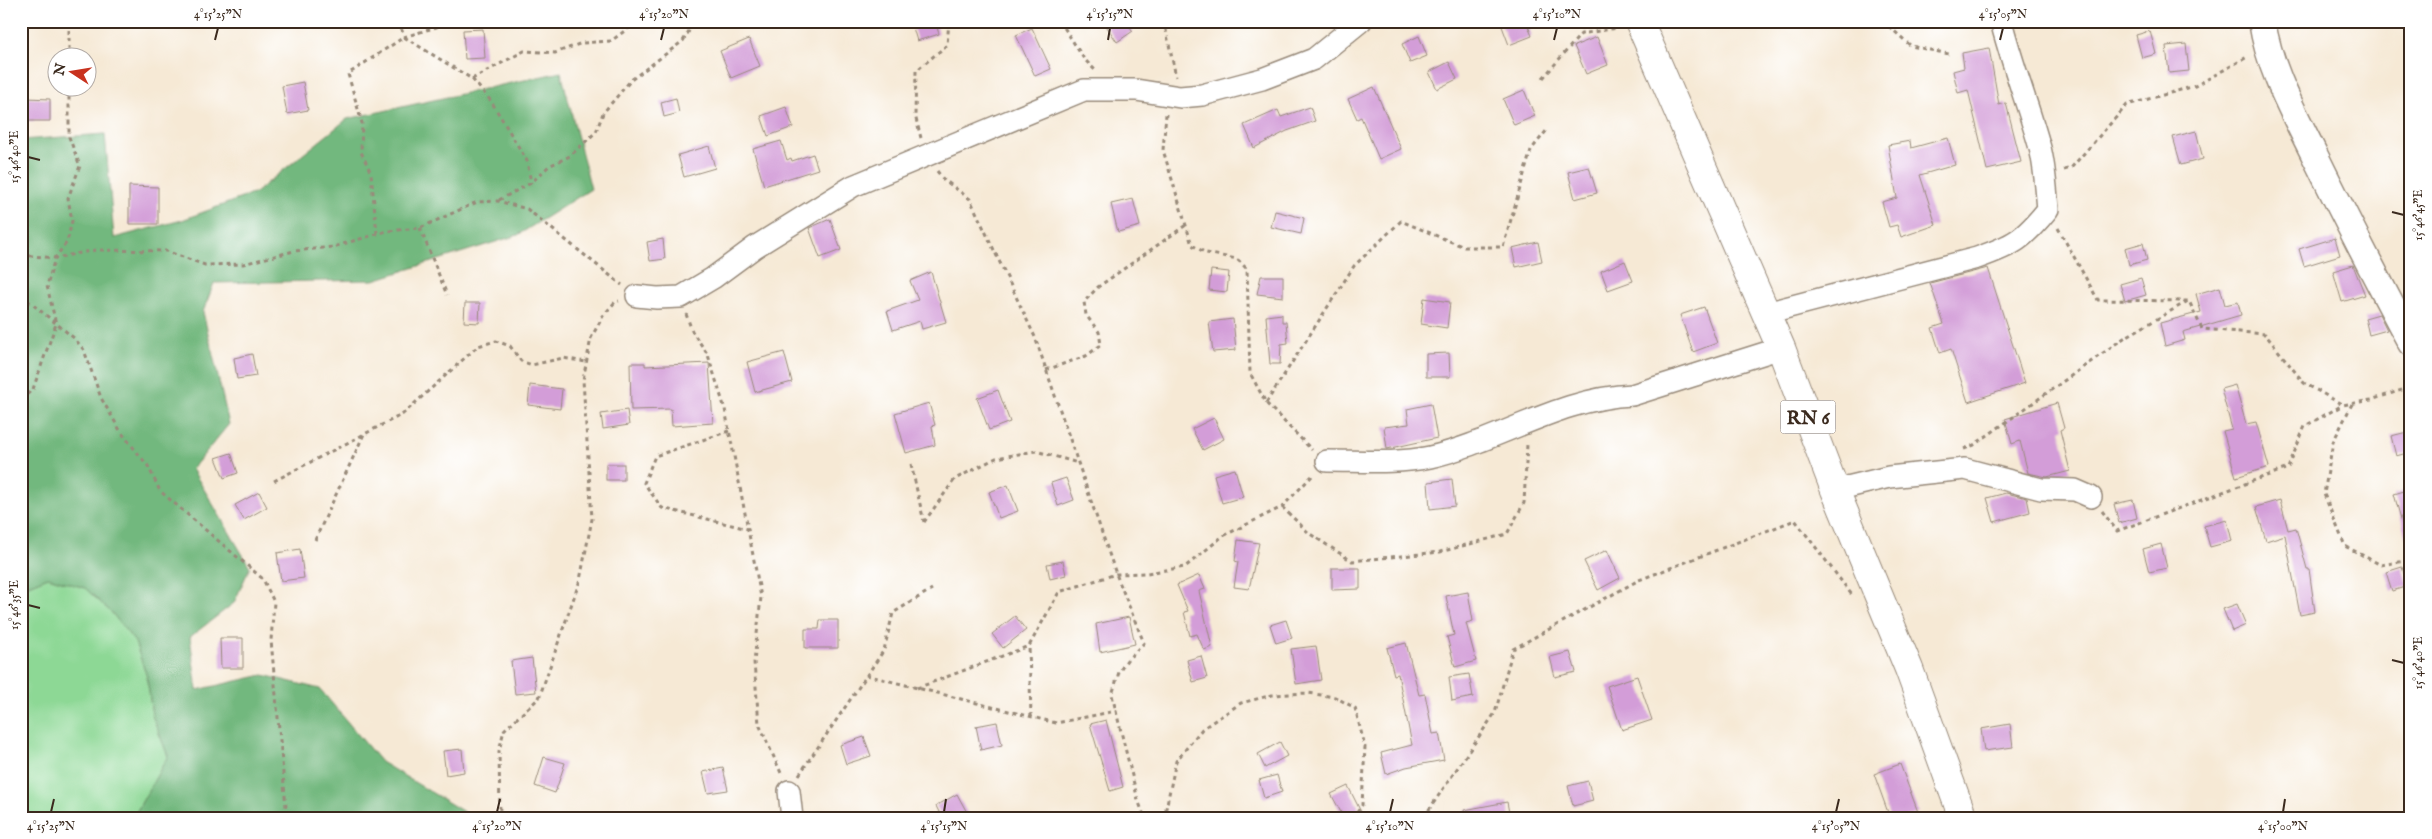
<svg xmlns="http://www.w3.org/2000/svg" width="2432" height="839" font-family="'IM FELL English',serif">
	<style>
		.green { fill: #8dd895; stroke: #64815a }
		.forest { fill: #72b87e; stroke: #56714e }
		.building { fill: #d39dd8 }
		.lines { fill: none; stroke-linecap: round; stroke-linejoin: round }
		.minor-casing { stroke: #988a7a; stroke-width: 24 }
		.tertiary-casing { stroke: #988a7a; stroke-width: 29 }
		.primary-casing { stroke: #988a7a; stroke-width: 30 }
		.path { stroke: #988a7a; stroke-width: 3; stroke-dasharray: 4 4; stroke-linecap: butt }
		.minor { stroke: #fff; stroke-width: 21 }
		.tertiary { stroke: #fff; stroke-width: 26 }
		.primary { stroke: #fff; stroke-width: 28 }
		.ticks { fill: none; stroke: #3b2a1e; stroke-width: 2 }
		.labels { text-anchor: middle; stroke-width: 4.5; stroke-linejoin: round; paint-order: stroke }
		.shield { fill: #fff; stroke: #766a62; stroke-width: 1 }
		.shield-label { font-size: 19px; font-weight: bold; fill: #3b2a1e }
		.neatline { fill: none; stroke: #3b2a1e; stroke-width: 2 }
		.ticks-label { font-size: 12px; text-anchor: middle; fill: #3b2a1e }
	</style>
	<rect width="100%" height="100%" fill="#fff"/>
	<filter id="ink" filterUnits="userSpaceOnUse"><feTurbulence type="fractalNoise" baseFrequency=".02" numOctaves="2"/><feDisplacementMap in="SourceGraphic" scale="10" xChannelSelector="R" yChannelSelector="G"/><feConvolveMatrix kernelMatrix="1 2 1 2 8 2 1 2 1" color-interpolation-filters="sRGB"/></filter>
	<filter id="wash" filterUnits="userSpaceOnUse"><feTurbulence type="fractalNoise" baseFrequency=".0096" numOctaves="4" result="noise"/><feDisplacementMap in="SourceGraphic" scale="20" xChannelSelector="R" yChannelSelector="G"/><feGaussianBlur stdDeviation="1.12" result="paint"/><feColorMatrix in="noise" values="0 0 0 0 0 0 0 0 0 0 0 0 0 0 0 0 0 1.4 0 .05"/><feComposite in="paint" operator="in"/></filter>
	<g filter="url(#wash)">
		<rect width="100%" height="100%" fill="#f6e9d5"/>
		<!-- green -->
		<polygon class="green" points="48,577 85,588 112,613 135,642 147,677 152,715 168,756 133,818 21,818 21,588"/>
		<!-- forest -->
		<polygon class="forest" points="561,72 591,189 518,235 374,280 214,283 203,312 229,424 192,469 250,567 234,603 190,637 197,690 263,675 320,689 381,762 474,818 133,818 168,756 152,715 147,677 135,642 112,613 85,588 48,577 21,588 21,140 105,134 114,238 182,220 255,193 347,119"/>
		<g id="blocks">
			<!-- building -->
			<g class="building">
				<polygon points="911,21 935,21 939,34 917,41"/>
				<polygon points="1103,21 1125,21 1133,31 1117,42"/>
				<polygon points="1500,21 1526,21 1532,36 1509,45"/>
				<polygon points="1032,28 1051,69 1035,76 1016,35"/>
				<polygon points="483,29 485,58 465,59 463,30"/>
				<polygon points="2150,31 2156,54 2142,58 2136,35"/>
				<polygon points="1419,36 1427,56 1410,63 1402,44"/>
				<polygon points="1597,37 1608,65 1586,74 1574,46"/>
				<polygon points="749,39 760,66 731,78 720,51"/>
				<polygon points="2186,44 2189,71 2169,73 2166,46"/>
				<polygon points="1989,48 1999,105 2006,103 2021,162 1987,170 1968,90 1958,93 1953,71 1964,68 1962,53"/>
				<polygon points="1449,62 1457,79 1437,89 1429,72"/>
				<polygon points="303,82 308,110 287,114 282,86"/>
				<polygon points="1374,87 1401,149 1379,159 1361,117 1357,119 1348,99"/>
				<polygon points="1524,90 1535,116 1514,125 1503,99"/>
				<polygon points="27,98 50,99 50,121 27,121"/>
				<polygon points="676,98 679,113 664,117 661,102"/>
				<polygon points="786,107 793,127 768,136 761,116"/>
				<polygon points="1310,107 1315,121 1287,131 1254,148 1244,125 1278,110 1281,117"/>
				<polygon points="2196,131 2203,159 2181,165 2173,137"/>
				<polygon points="1948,138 1955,165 1920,175 1936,225 1901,237 1897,225 1889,227 1882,202 1897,198 1888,145 1910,141 1911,148"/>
				<polygon points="781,141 787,160 791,158 792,161 813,154 818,169 764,186 753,149"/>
				<polygon points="709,146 715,168 684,177 678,155"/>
				<polygon points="1589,167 1597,193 1575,199 1568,172"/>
				<polygon points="129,186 158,187 158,224 129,224"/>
				<polygon points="1133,199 1140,226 1118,232 1111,204"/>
				<polygon points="1275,211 1304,218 1301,234 1271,227"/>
				<polygon points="830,219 841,250 820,258 809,228"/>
				<polygon points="2335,238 2340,255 2304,266 2299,249"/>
				<polygon points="663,239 665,259 650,261 647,242"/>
				<polygon points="1538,242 1542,261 1516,267 1512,248"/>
				<polygon points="2143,243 2147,260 2129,265 2125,248"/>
				<polygon points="1625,261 1633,281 1608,290 1601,271"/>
				<polygon points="2353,265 2365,295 2342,302 2333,271"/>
				<polygon points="1988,268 2025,383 1968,402 1951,349 1940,353 1932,328 1944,324 1930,283"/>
				<polygon points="1211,270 1229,272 1227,292 1209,290"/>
				<polygon points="931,272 946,322 922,329 920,321 893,330 887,311 918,300 910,281"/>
				<polygon points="1261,276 1283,276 1283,297 1257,294"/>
				<polygon points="2141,278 2146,295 2125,301 2120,284"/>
				<polygon points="2220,287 2225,305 2238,302 2241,315 2183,332 2185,340 2165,346 2160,323 2201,312 2196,294"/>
				<polygon points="1424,298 1450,302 1447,328 1421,324"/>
				<polygon points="465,303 480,303 479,323 464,322"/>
				<polygon points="1704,307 1717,343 1693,352 1680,315"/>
				<polygon points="1282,314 1282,322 1286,322 1288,343 1281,344 1280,364 1270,364 1266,316"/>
				<polygon points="2379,314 2387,330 2369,335 2365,318"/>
				<polygon points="1233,319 1236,350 1213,352 1209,322"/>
				<polygon points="784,352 792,382 755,392 747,362"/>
				<polygon points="1449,353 1450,377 1426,377 1426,354"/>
				<polygon points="252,354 256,376 237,379 234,358"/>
				<polygon points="630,363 645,363 645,366 709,363 713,423 672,426 671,409 631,410"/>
				<polygon points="530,385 562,389 560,409 528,405"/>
				<polygon points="2235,385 2246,424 2256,422 2269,467 2236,477 2223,431 2232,429 2221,389"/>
				<polygon points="998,390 1010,422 989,430 977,398"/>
				<polygon points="929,403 935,425 932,426 935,445 906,453 895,413"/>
				<polygon points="2057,403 2064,428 2060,430 2070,471 2047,477 2028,473 2020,441 2012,444 2005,419"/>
				<polygon points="1431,404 1437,438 1387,449 1384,427 1409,424 1407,409"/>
				<polygon points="627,410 629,425 603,429 601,414"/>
				<polygon points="1214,418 1224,439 1203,450 1192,429"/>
				<polygon points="2411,431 2411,452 2396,456 2391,436"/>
				<polygon points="231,453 238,473 224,478 216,458"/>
				<rect x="606" y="464" width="18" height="16"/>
				<polygon points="1235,469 1243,497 1222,503 1214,475"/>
				<polygon points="1066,478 1074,500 1058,506 1051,483"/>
				<polygon points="1452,479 1455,506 1430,509 1428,482"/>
				<polygon points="1008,485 1018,511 999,518 989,492"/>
				<polygon points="2411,489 2411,536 2406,537 2394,494"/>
				<polygon points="259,492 267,507 244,520 235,505"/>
				<polygon points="2006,493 2027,498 2030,512 1994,522 1987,498"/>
				<polygon points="2133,500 2137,518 2119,523 2114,504"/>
				<polygon points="2280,500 2288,530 2296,528 2307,569 2309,569 2315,612 2300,615 2285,535 2266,541 2256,507"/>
				<polygon points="2227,520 2232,541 2210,547 2204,526"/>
				<polygon points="1238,540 1259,543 1249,589 1234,587 1238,562 1235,561"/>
				<polygon points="2161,544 2167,568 2149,572 2143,549"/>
				<polygon points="300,549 304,578 281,581 277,553"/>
				<polygon points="1607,550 1620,578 1598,590 1584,561"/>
				<polygon points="1063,561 1066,575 1050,579 1047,564"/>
				<polygon points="2402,567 2408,586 2392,591 2386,572"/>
				<polygon points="1332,568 1360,568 1360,589 1332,590"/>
				<polygon points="1199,575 1205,589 1199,591 1212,647 1204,650 1197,634 1190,636 1184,612 1188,611 1177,585"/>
				<polygon points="1468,592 1473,621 1466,623 1476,661 1455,667 1447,637 1454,635 1446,596"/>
				<polygon points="2237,604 2246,625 2232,631 2223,609"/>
				<polygon points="1015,616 1026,630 1003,648 992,634"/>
				<polygon points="1129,617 1135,644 1100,652 1096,624"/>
				<polygon points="820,620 838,620 838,648 805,648 805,629 819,629"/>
				<polygon points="1286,620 1292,638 1276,643 1270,625"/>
				<polygon points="220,638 243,638 243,668 221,668"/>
				<polygon points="1406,643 1419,695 1425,694 1433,734 1439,733 1444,760 1406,767 1386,774 1381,753 1412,745 1398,674 1394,675 1387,648"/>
				<polygon points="1316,646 1321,680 1296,684 1291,649"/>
				<polygon points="1570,652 1576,672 1555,677 1550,657"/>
				<polygon points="1201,656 1207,678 1193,682 1187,660"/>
				<polygon points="532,658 536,692 515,694 511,661"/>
				<polygon points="1469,674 1473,697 1452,701 1449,677"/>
				<polygon points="1637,676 1652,720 1622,730 1607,686"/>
				<polygon points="1106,720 1123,787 1110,791 1090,724"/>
				<polygon points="997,722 1002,745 981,750 976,726"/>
				<polygon points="2010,724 2013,747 1984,751 1981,729"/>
				<polygon points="864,737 871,756 846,764 840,745"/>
				<polygon points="1280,742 1287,756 1265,768 1258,754"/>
				<polygon points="462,749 464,772 446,775 443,751"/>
				<polygon points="544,757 565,763 555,793 535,786"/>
				<polygon points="1900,764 1918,812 1903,818 1890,818 1874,774"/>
				<polygon points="723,768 728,790 708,793 703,772"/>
				<polygon points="1277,775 1282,792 1264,798 1259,780"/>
				<polygon points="1588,781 1593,801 1573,806 1568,786"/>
				<polygon points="1348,786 1364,818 1344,818 1331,794"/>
				<polygon points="957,794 970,818 942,818 936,806"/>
				<polygon points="1507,802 1510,818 1465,818 1464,810"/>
			</g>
		</g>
	</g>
	<g filter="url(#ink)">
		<use href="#blocks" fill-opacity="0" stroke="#988a7a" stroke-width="1"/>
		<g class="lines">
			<defs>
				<g id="minor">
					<polyline points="637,296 657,298 681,297 713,278 755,247 853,186 1084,90 1136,90 1180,97 1202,95 1262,79 1314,59 1361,21"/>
					<path d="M1766 313 1977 258C2014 245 2023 240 2048 209 2046 189 2045 167 2040 148 2028 105 2012 64 2001 21"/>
					<path d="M1327 461C1361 461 1397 464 1430 457 1499 441 1560 398 1632 395L1781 348"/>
					<polyline points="1835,490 1889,477 1965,469 2041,489 2075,490 2091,497"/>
					<polyline points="789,791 792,818"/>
				</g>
				<path id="tertiary" d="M2262 21C2269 69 2294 113 2315 156 2346 219 2378 281 2411 343"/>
				<polyline id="primary" points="1639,21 1781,348 1835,490 1909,669 1963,818"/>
			</defs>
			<!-- minor casing -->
			<use href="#minor" class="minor-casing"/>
			<!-- tertiary casing -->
			<use href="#tertiary" class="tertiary-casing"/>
			<!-- primary casing -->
			<use href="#primary" class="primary-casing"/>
			<!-- path -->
			<g class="path">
				<polyline points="399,21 404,37 456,21"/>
				<polyline points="1060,21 1084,59 1095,70"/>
				<polyline points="1164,21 1176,77"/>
				<polyline points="1883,21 1911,46 1949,54"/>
				<polyline points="69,58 69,21"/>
				<polyline points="1543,78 1581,34 1617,28"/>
				<polyline points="472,79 524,51 555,53 582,43 611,41 638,21"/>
				<polyline points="1166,114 1163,150 1192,245 1206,253 1237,259 1247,269 1250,373 1266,403 1312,450"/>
				<polyline points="921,138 915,115 916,71 947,45 949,21"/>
				<polyline points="2064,170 2071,168 2127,105 2195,86 2249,56"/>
				<polyline points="937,171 943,179 970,199 1035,337 1116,574 1144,643 1127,660 1119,672 1112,695 1138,800 1145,818"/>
				<polyline points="499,200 531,183 549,166 570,156 596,132 603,113 631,80 683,41 695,21"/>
				<polyline points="420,228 447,295"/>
				<polyline points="2058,228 2098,300 2189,301 2202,329 2265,334 2304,383 2343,405 2371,400 2411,387"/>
				<polyline points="377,234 371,173 361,152 362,123 348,74 404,37 472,79 491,101 527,161 531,183"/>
				<polyline points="21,255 55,258 96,250 166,251 205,265 243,264 294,251 333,247 387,231 420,228 477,202 498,201 527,209 622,285"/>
				<polyline points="21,295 74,338 84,350 101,398 121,432 148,466 160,491 263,579 274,602 271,640 287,818"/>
				<polyline points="686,314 692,331 708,355 725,409 761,597 754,662 759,724 781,773"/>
				<polyline points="1046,370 1086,356 1101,345 1099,332 1086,315 1084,302 1098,287 1186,225"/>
				<polyline points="21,400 33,389 56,324 47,286 55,258 67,242 72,221 68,198 80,166 69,137 69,88"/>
				<polyline points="1266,403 1354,266 1401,221 1464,247 1503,247 1531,150 1547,130"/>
				<polyline points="2352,404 2333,442 2324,494 2345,546 2381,565 2411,560"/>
				<polyline points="729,431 655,456 644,483 662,508 748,529"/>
				<polyline points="1964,449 1974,445 2124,338 2188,301"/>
				<polyline points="911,464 924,522"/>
				<polyline points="274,481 403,414 478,346 496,341 510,346 521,361 532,365 563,358 586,362"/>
				<polyline points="1282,507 1310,534 1352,561 1440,552 1507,534 1524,503 1527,444"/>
				<polyline points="2102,511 2117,531 2288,468 2305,426 2343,405"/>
				<polyline points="924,522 955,479 996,458 1036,451 1078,463"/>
				<polyline points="315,540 364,434"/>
				<polyline points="866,675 1056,723 1116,711"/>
				<polyline points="917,688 1029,646"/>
				<polyline points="1031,717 1029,646 1059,592 1116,574 1147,573 1185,567 1223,536 1282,507 1313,475"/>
				<polyline points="799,775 884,650 893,613 932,589"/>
				<polyline points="500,818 499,751 504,730 539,698 580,580 592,519 583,380 591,338 603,316 615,302 619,301"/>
				<polyline points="1164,818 1176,761 1202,729 1241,703 1272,695 1308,693 1335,697 1355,708 1365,747 1362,805 1356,814 1346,818"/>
				<polyline points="1427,818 1428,811 1495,713 1513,649 1639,580 1795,520 1852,595"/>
			</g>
			<!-- minor -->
			<use href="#minor" class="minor"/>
			<!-- tertiary -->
			<use href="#tertiary" class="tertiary"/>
			<!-- primary -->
			<use href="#primary" class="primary"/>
		</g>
	</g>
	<!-- ticks -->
	<path class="ticks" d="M215 40 218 28M661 40 664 28M1108 40 1110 28M1554 40 1557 28M2000 40 2003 28M28 157 40 160M2392 212 2404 215M28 605 40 608M2392 660 2404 663M51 812 54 799M497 812 500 799M944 812 946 799M1390 812 1393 799M1836 812 1839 799M2283 812 2285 799"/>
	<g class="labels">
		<!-- shield labels -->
		<rect class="shield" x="1780.5" y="400.5" width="55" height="33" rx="4"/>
		<g class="shield-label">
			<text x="1808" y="424">RN 6</text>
		</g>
	</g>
	<!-- margin -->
	<rect width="2432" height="839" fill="none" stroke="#fff" stroke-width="55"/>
	<!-- north arrow -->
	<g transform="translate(72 72) rotate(282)"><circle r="24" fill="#ffffff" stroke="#b1aaa5"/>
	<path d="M0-4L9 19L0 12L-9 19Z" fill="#c8321e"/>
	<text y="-8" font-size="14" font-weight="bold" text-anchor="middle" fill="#3b2a1e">N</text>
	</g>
	<rect x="28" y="28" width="2376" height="784" class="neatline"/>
	<g class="ticks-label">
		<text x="218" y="18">4°15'25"N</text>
		<text x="664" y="18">4°15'20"N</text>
		<text x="1110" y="18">4°15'15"N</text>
		<text x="1557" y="18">4°15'10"N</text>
		<text x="2003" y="18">4°15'05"N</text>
		<text transform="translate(14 157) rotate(-90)" y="4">15°46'40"E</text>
		<text transform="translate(2418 215) rotate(-90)" y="4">15°46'45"E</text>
		<text transform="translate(14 605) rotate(-90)" y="4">15°46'35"E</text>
		<text transform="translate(2418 663) rotate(-90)" y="4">15°46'40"E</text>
		<text x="51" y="830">4°15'25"N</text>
		<text x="497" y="830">4°15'20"N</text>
		<text x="944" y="830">4°15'15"N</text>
		<text x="1390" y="830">4°15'10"N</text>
		<text x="1836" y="830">4°15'05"N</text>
		<text x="2283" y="830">4°15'00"N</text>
	</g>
</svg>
